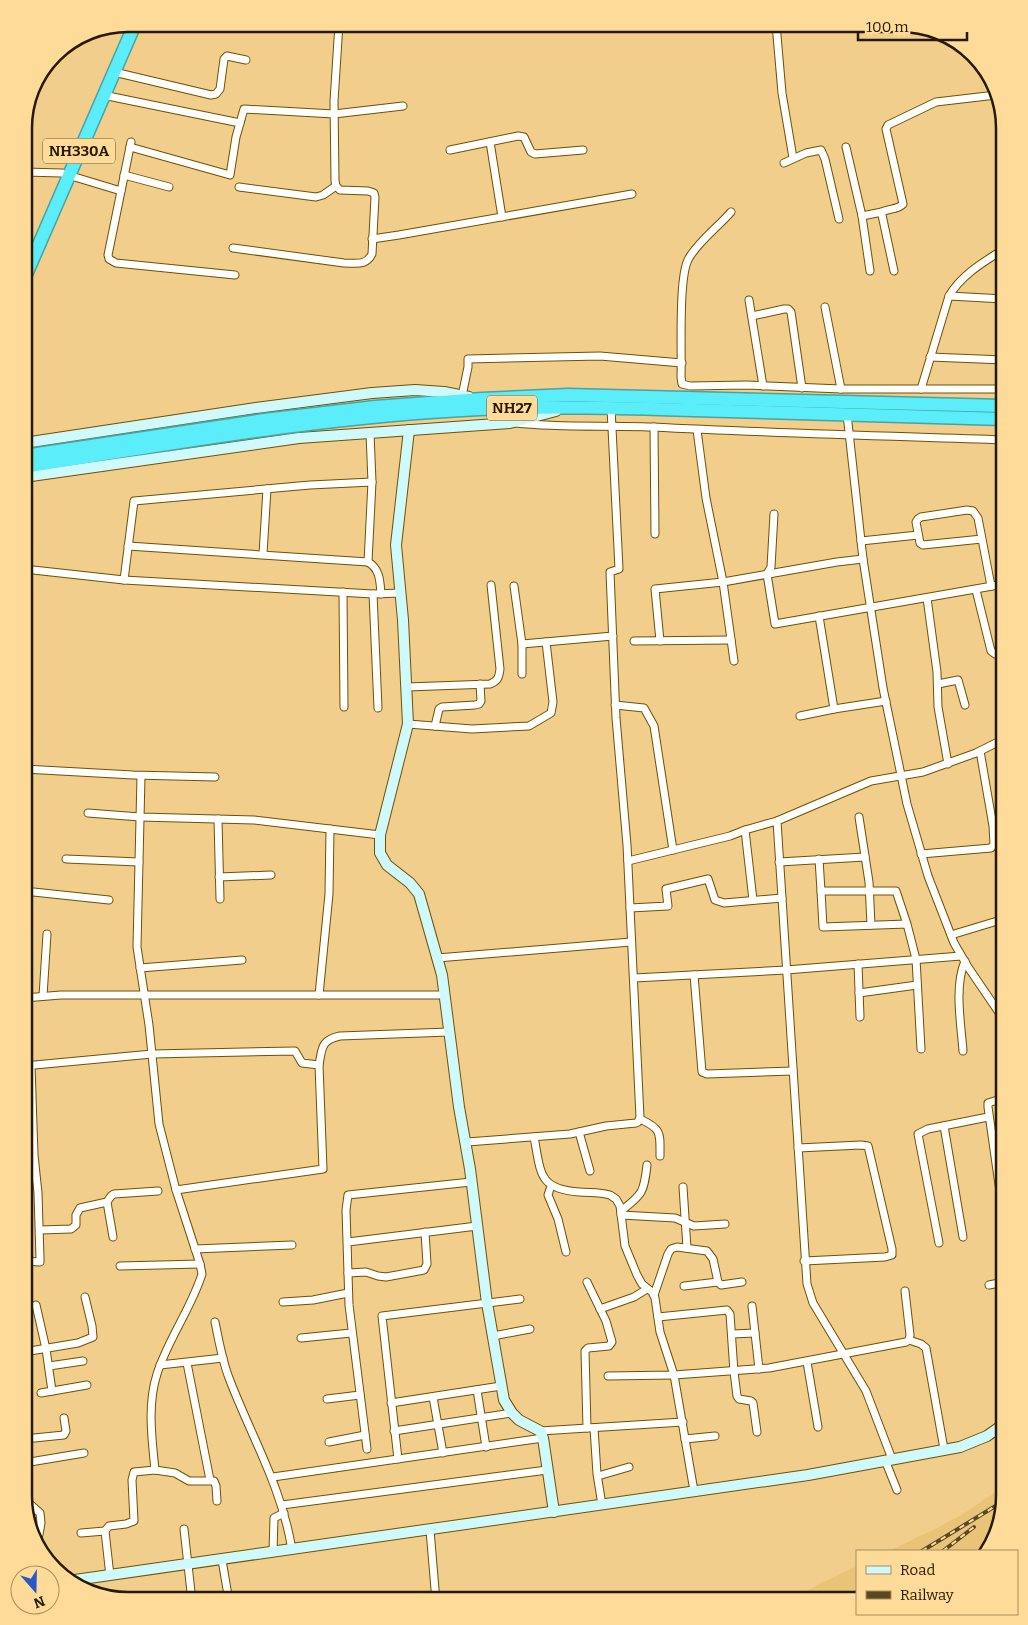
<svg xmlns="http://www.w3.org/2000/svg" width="1028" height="1625" font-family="Bitter,serif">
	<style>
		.built { fill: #e9c378 }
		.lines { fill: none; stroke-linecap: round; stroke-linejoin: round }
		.street-casing { stroke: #705100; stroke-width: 9 }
		.secondary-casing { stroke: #705100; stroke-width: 12 }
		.highway-casing { stroke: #48a3a2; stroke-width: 15 }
		.street { stroke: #fff; stroke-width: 7 }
		.secondary { stroke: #cefafd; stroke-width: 10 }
		.highway { stroke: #5bedf9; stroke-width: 12 }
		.rail-casing { stroke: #5a4824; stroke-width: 4 }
		.rail { stroke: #fedb98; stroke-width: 2; stroke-dasharray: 5.5; stroke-linecap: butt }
		.labels { text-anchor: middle; stroke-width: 4; stroke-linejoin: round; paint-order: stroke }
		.shield { fill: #fedb98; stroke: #67542e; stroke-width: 1 }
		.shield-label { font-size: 15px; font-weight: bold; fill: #261a00 }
		.rim { fill: none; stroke: #261a00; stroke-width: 2.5 }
	</style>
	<rect width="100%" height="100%" fill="#f1ce8b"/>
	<!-- built -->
	<g class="built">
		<polygon points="1004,1486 1004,1496 992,1538 974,1551 889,1551 939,1527 963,1514"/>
		<polygon points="857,1566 857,1601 788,1601 821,1583"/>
	</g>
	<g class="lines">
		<defs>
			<g id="street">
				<polyline points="583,24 584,28"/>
				<polyline points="776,24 782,93 793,158"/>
				<polyline points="114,72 211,95 216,94 220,89 224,59 227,56 246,60"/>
				<polyline points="990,79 993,95"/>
				<polyline points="103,95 240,123"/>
				<polyline points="131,142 108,255 109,259 116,263 235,275"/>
				<polyline points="490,142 502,217"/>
				<polyline points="130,147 230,175 236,137 244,109 334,114 403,106"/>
				<polyline points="846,147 862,216 870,271"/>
				<polyline points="450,150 518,136 524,137 531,152 535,154 583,150"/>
				<polyline points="784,163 806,153 821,150 825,159 839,219"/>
				<polyline points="24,172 62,173"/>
				<polyline points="68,175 121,191"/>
				<polyline points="124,175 169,187"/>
				<polyline points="239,187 316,197 323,195 336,186"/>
				<path d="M731 212C718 227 699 241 689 258 678 275 682 353 681 377L682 384 690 386 747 385 841 389H1004"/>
				<polyline points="862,216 882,212"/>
				<polyline points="372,239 399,235 632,194"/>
				<path d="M233 248 344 263C357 263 366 266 372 254L375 197 374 193 368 191 340 190 336 186 335 181 334 101 339 24"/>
				<path d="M894 271 882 215V212C889 208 898 210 903 204L886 129 888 125 936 102 996 95"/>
				<polyline points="949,296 1004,299"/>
				<polyline points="749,300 763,386"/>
				<polyline points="825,307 841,389"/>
				<polyline points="752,316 784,309 788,309 791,312 802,388"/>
				<polyline points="930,357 1004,360"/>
				<path d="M921 389 949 296C962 274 984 262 1004 249"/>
				<polyline points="462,396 468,367 468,359 600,356 682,363"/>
				<polyline points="847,414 863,559 883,688 907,804 928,876 954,943 968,967 1004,1020"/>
				<path d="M516 423C561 428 607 425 652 427 769 433 887 436 1004 440"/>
				<polyline points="654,427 655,534"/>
				<polyline points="697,430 706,498 723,582 734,661"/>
				<polyline points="774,514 771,567 767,574 775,624 1004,584"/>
				<polyline points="982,539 923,545 920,543 916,522 918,519 921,517 967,510 973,511 978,518 991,586"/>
				<polyline points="861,541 918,535"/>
				<polyline points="128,546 368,562 372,482 370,433"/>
				<polyline points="263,554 267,489"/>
				<path d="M368 562C380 569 380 581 381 594"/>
				<polyline points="24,569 124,580 373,594 401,593"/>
				<polyline points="124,580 134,501 310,485 372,482"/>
				<polyline points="514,586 522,644 522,674"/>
				<polyline points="976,590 991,651 995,654 1004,652"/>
				<polyline points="343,592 344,707"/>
				<polyline points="373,594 378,708"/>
				<polyline points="927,598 937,672 938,707 948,764"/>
				<polyline points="819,616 834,709"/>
				<polyline points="634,641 731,640"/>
				<polyline points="660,641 655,589 723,582 837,562 863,559"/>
				<polyline points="522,644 613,636"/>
				<polyline points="1000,653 1004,666"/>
				<polyline points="938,684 958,680 965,705"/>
				<path d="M407 687 490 684C498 681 499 677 500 669L491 585"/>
				<polyline points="615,705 644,708 654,726 673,850"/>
				<polyline points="800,716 834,709 886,701"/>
				<polyline points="408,724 472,729 529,726 551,713 553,702 546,642"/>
				<polyline points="435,726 439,709 442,707 475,705 479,704 481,701 480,684"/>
				<polyline points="24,769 133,775 215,777"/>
				<path d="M141 776 137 947 149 1025 159 1124 176 1190 200 1264 202 1274C191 1309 168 1339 157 1374 147 1405 152 1439 155 1470"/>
				<polyline points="88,813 140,817 254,820 380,835"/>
				<polyline points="859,817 869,882 871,925"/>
				<polyline points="218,819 220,899"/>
				<polyline points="745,830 777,821"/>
				<polyline points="921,854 991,848 994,844 993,826 980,751"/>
				<polyline points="66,859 139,862"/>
				<polyline points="819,859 821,891"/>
				<polyline points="628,861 730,836 745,830 753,900"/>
				<polyline points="779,862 865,857"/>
				<polyline points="219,877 271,875"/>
				<polyline points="24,891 109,900"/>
				<polyline points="630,908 668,906 666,889 708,879 715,900 724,903 782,898"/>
				<polyline points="907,924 896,891 821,891 823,927 907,924 916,959 921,1049"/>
				<polyline points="951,935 1004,919"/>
				<polyline points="437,958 631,942"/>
				<polyline points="858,964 860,1017"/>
				<polyline points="140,968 242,960"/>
				<polyline points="694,975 702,1072 707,1074 793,1071"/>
				<polyline points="634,978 786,970 961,956"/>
				<polyline points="859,993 917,985"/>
				<polyline points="319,995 329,894 330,829"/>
				<polyline points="43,996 47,934"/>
				<polyline points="24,998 61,995 444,995"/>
				<path d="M963 1051C961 1023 954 987 965 961"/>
				<path d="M24 1066 152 1054 295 1051 302 1063 319 1065C322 1048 321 1040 340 1036L449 1032"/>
				<path d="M640 1119C662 1129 660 1133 660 1156"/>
				<polyline points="944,1126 963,1237"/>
				<polyline points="579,1132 590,1171"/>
				<path d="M534 1137C541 1173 538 1189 579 1192 590 1193 600 1192 610 1195L616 1199 620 1206 625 1246 637 1275 642 1284 652 1292 655 1298 660 1332 674 1375 694 1491"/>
				<polyline points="467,1142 570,1134 606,1126 636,1123 638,1122 640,1117 627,845 616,718 610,572 619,569 611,408"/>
				<polyline points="798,1148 861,1145 868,1146 892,1249 892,1255 885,1257 804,1261"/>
				<polyline points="551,1186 548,1195 558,1219 566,1252"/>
				<polyline points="683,1187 687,1248"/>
				<polyline points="176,1190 323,1169 319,1065"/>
				<polyline points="107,1202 113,1237"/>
				<path d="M621 1211C643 1194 644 1192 647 1165"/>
				<polyline points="621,1215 675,1218 694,1226 725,1224"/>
				<polyline points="1004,1220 988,1107 988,1103 1004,1098"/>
				<polyline points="40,1230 71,1229 76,1225 76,1215 80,1208 107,1202 111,1196 114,1194 158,1191"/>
				<polyline points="348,1242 477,1226"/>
				<polyline points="939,1243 918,1134 928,1129 988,1117"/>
				<polyline points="195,1249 292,1245"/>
				<polyline points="24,1261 40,1262 40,1259 38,1193 34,1155 31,1065"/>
				<polyline points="120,1266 200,1264"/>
				<polyline points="348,1273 366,1272 378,1276 386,1277 424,1270 427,1264 425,1232"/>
				<polyline points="1004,1277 1001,1254 1004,1233"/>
				<polyline points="989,1285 1004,1282"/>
				<polyline points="684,1286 718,1282"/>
				<polyline points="654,1295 668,1254 671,1249 677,1247 707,1251 713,1259 718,1282 721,1285 742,1282"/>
				<polyline points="283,1302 313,1300 348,1293"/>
				<polyline points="36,1305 46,1349 52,1391"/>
				<polyline points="752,1306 759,1369"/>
				<polyline points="600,1309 634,1297 647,1289"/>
				<polyline points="658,1317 727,1310 730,1314 734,1372 737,1396 739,1399 751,1401 753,1403 757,1432"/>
				<path d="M215 1322C219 1341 222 1360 229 1378 251 1436 282 1487 292 1550"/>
				<polyline points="732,1334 755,1333"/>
				<polyline points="493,1336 530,1329"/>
				<polyline points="301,1338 351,1333"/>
				<polyline points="909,1340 921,1344 926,1348 944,1449"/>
				<polyline points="24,1352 78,1343 93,1337 92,1326 85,1297"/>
				<polyline points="807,1362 818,1427"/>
				<polyline points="187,1363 210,1480"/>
				<polyline points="160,1365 223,1358"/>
				<polyline points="49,1366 83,1361"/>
				<polyline points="608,1376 674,1375 769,1368 906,1342 909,1340 910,1335 905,1291"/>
				<polyline points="477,1390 486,1447"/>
				<polyline points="41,1393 87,1385"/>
				<polyline points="433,1397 443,1453"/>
				<polyline points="327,1399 360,1395"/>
				<polyline points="391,1403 501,1386"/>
				<polyline points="587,1428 585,1351 588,1348 609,1346 612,1342 606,1321 587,1282"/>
				<polyline points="594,1428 597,1474 602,1505"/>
				<polyline points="394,1431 512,1413"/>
				<polyline points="540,1431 683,1422"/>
				<polyline points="24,1439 64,1435 66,1431 64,1418"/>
				<polyline points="685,1439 715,1436"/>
				<polyline points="329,1442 365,1435"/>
				<polyline points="367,1449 349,1305 346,1210 348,1195 471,1182"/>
				<polyline points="398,1459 382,1316 520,1299"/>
				<polyline points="892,1459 866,1391 813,1303 807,1284 777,821 871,781 923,772 976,753 1004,739"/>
				<polyline points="885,1460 897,1490"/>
				<polyline points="24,1463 84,1453"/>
				<polyline points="598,1476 629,1467"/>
				<polyline points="273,1477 543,1438"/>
				<polyline points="24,1499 40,1513 41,1523 37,1546"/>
				<polyline points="282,1505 547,1470"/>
				<polyline points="184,1529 192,1601"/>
				<polyline points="430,1530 436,1601"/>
				<polyline points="81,1533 105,1531"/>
				<polyline points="273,1552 274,1518 284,1513"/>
				<polyline points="222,1560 229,1601"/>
				<polyline points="110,1576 105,1531 109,1526 126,1524 134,1521 132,1480 134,1472 155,1470 175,1473 189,1481 214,1481 216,1486 217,1501"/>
				<polyline points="182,1601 192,1599"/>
			</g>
			<g id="secondary">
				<polyline points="409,430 396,545 403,620 408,724 380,835 380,853 387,865 410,883 419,894 442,975 459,1107 470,1169 487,1303 504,1400 512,1413 519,1420 540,1431 543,1438 554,1512"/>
				<polyline points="24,443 256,408 372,393 415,390 444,392 469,397"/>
				<polyline points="24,477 299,438 510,423 556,411"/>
				<polyline points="68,1581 808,1475 960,1447 987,1436 1004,1424"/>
			</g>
			<g id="highway">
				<polyline points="24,279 135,24"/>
				<polyline points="24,456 264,420 375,407 482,399 568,395 1004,406"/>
				<path d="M24 467C175 443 327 416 480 409 551 406 622 408 693 410 797 413 900 416 1004 419"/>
			</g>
		</defs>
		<!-- street casing -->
		<use href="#street" class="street-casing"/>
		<!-- secondary casing -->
		<use href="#secondary" class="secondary-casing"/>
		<!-- highway casing -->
		<use href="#highway" class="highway-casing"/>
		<!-- street -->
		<use href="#street" class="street"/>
		<!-- secondary -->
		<use href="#secondary" class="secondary"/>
		<!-- highway -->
		<use href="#highway" class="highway"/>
		<defs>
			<g id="rail">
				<polyline points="922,1551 1002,1502"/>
				<polyline points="943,1551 974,1527"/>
				<polyline points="843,1601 857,1592"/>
			</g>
		</defs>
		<!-- rail casing -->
		<use href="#rail" class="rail-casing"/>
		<!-- rail -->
		<use href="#rail" class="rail"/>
	</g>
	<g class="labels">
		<!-- shield labels -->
		<g class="shield">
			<rect x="43" y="138.5" width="72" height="25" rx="4"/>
			<rect x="487" y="395.5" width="50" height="25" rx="4"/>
		</g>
		<g class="shield-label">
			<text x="79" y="156">NH330A</text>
			<text x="512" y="413">NH27</text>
		</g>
	</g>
	<!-- crop -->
	<path d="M0 0H1028V1625H0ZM128 32H900A96 96 0 0 1 996 128V1496A96 96 0 0 1 900 1592H128A96 96 0 0 1 32 1496V128A96 96 0 0 1 128 32Z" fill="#fedb98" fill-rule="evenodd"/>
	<path class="rim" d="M128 32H900A96 96 0 0 1 996 128V1496A96 96 0 0 1 900 1592H128A96 96 0 0 1 32 1496V128A96 96 0 0 1 128 32Z"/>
	<!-- legend -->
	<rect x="856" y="1550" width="162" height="65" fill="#fedb98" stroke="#a88e5b"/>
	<rect x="866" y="1566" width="25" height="8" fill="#cefafd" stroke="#a88e5b"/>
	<text x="900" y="1575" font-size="15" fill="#261a00">Road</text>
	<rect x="866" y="1591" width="25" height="8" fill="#5a4824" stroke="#a88e5b"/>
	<text x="900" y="1600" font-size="15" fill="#261a00">Railway</text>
	<!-- north arrow -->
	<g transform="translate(35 1590) rotate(160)"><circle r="24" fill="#fedb98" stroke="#a88e5b"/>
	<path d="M0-4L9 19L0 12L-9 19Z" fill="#2859c7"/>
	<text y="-8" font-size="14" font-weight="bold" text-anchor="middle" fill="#261a00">N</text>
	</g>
	<!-- scale -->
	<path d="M858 32v8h109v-8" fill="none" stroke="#261a00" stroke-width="2.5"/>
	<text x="866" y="32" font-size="15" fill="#261a00" stroke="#fedb98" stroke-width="4" paint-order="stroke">100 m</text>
</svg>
